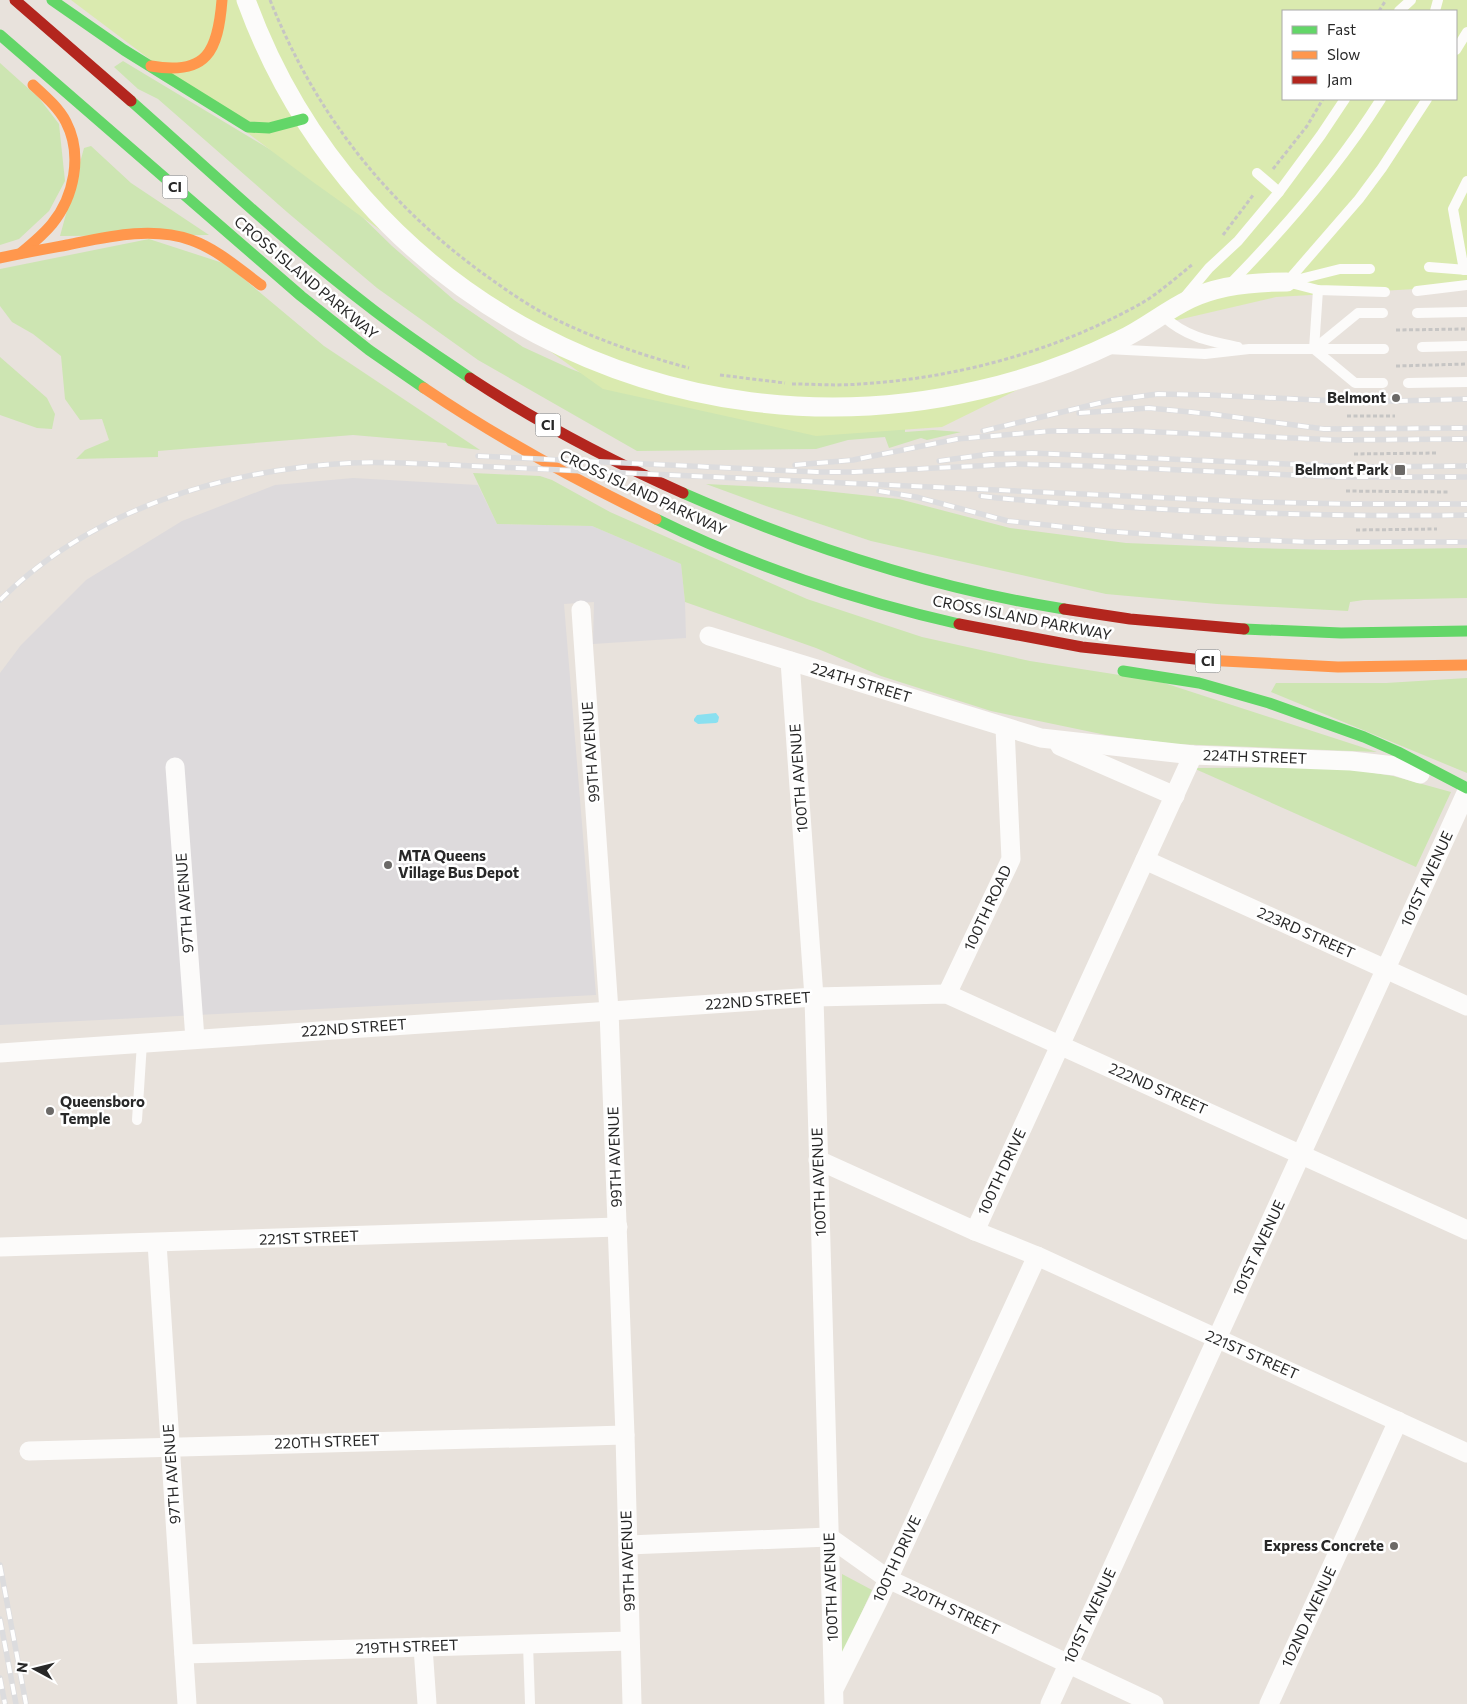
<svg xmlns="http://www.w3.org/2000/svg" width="1467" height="1704" font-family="Commissioner,sans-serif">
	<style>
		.industrial { fill: #dddadc }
		.green { fill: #cde5b2 }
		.pitch { fill: #daeaaf; fill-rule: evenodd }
		.water { fill: #8ae0f0 }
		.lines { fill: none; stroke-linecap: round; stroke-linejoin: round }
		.path { stroke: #c6c5c4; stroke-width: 3; stroke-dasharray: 4 2.5; stroke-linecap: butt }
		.lane { stroke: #fcfbfa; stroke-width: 10 }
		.street { stroke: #fcfbfa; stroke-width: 19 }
		.fast { stroke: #63d668; stroke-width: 11 }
		.slow { stroke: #ff974d; stroke-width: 11 }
		.jam { stroke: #b3261e; stroke-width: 11 }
		.rail-casing { stroke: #dcdcde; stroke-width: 5.5 }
		.rail { stroke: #fff; stroke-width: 4; stroke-dasharray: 11; stroke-linecap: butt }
		.poi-dot { fill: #6b6967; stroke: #fff; stroke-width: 2 }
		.labels { text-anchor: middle; stroke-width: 5; stroke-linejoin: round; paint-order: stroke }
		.shield { fill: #fff; stroke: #686868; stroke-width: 1 }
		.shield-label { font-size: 14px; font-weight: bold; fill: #282828 }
		.street-label { font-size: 15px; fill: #282828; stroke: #fff }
		.poi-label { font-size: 15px; font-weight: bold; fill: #282828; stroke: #fff; text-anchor: end }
	</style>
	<rect width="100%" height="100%" fill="#e8e2dc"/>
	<!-- industrial -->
	<polygon class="industrial" points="353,478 478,485 497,524 592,526 681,564 685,602 686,638 593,644 594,602 564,604 596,995 0,1025 0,673 21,645 86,580 182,521 275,485"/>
	<!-- green -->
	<g class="green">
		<polygon points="123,61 301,168 348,203 392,246 454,300 523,347 571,369 624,389 905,419 905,432 933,430 961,432 927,440 921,438 889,448 885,437 848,440 816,449 637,451 478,360 377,288 287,212 158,99 138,89 114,67"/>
		<polygon points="0,63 39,98 59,124 65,181 49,211 19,239 0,245"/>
		<polygon points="91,146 131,183 209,235 60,236 84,148"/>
		<polygon points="149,239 226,264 324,346 480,450 448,446 446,443 353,435 158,451 158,457 76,459 85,450 109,440 102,419 80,420 65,399 61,356 33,334 12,322 0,306 0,269"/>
		<polygon points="0,357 47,398 55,414 52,429 37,428 0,415"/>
		<polygon points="473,473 540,476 552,480 610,512 807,599 922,637 1030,661 1158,681 1377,752 1175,744 1106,735 991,711 881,676 816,648 685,602 681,564 592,526 497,524"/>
		<polygon points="706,484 806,489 899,499 1010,528 1126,543 1250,548 1335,550 1467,548 1467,598 1364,600 1350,602 1348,611 1217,604 1106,594 871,541 766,506"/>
		<polygon points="1467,678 1467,773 1271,692 1276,683 1386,683"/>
		<polygon points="1337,767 1393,776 1451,792 1416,867 1193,768"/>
		<polygon points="842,1574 872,1590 842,1655"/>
	</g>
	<!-- pitch -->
	<path class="pitch" d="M71 0H1467V286L1276 297 1143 328 942 427 816 436 603 389 313 182ZM1283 11H1456V99H1283Z"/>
	<!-- water -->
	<polygon class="water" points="716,713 719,717 718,722 716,723 698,724 694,721 694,719 697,715"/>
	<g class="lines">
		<!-- path -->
		<g class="path">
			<path d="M270 0C315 112 383 200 481 272 502 287 524 303 547 315 592 338 641 355 689 368"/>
			<polyline points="1379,11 1386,0"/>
			<polyline points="1273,169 1307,126 1323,99"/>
			<polyline points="1223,235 1254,194"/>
			<polyline points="1396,330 1467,329"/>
			<polyline points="1396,366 1467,364"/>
			<polyline points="720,375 785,383"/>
			<path d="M792 384C814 384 837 386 860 384 958 378 1056 351 1142 303 1160 292 1177 277 1193 264"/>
			<polyline points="1347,416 1395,416"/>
			<polyline points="1354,454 1437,453"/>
			<polyline points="1346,491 1448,492"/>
			<polyline points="1356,530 1437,529"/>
		</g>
		<!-- lane -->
		<g class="lane">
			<polyline points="1399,11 1411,0"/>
			<polyline points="1435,11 1438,0"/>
			<polyline points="1456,50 1467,32"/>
			<polyline points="1257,173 1279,192"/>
			<polyline points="1429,267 1467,270"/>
			<polyline points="1464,270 1453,209 1467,181"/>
			<polyline points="1287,282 1359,199 1382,168 1427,99"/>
			<polyline points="1287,282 1318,290 1385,292"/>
			<polyline points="1288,282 1340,269 1370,269"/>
			<path d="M1230 284C1286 227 1338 167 1381 99"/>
			<polyline points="1417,291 1467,285"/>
			<polyline points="1184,298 1209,268 1238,241 1279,192 1321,135 1345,99"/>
			<polyline points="1417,313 1467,312"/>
			<path d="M1163 316C1186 337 1208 341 1238 347"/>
			<polyline points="1422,347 1467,346"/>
			<polyline points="1107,349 1205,354 1249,349 1314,349 1355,383 1383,383"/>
			<polyline points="1314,349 1358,313 1383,313"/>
			<polyline points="1314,349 1384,349"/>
			<polyline points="1314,349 1318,290"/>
			<polyline points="1408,383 1467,382"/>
			<polyline points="137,1120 142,1043"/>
			<polyline points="528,1644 530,1704"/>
		</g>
		<!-- street -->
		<g class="street">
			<path d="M246 0C355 300 671 462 979 390 1028 379 1075 362 1120 340 1144 329 1165 311 1190 299 1219 285 1255 282 1287 282"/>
			<polyline points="581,610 609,1011 625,1435 632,1704"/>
			<polyline points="709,636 1041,738 1193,755 1351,761 1395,766 1420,774"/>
			<polyline points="790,661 814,997 834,1704"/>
			<polyline points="1060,746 1175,796"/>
			<polyline points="175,767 195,1039"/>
			<polyline points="1145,860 1467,1006"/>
			<polyline points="947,994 1011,859 1005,728"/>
			<polyline points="0,1053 814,997 947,994 1467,1230"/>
			<polyline points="818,1160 975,1231 1037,1256 1467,1453"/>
			<polyline points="975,1231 1193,755"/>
			<polyline points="157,1243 187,1704"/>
			<polyline points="0,1247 618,1227"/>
			<polyline points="29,1451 625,1435"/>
			<polyline points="628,1545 829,1537 888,1579 1154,1704"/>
			<polyline points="423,1647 427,1704"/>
			<polyline points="184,1654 630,1641"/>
			<polyline points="835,1687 878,1601 1037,1256"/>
			<polyline points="1050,1704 1467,791"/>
			<polyline points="1269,1704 1398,1421"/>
		</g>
		<!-- fast -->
		<g class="fast">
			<polyline points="52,0 124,50 248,127 269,128 303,119"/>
			<polyline points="0,35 301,296 369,350 424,388"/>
			<path d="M131 101C209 170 285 242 367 305 400 331 435 354 470 378"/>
			<path d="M683 493C804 546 932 588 1064 609"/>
			<path d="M656 519C749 565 857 601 959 624"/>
			<polyline points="1244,629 1341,633 1467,631"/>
			<polyline points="1123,671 1199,683 1269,703 1364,737 1398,752 1467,788"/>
		</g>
		<!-- slow -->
		<g class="slow">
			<path d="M151 66C207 76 218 51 222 0"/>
			<path d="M21 253C32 244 43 235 52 224 74 197 83 155 66 122 59 108 45 96 33 85"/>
			<path d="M0 258C22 253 45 249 67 245 107 237 151 226 191 240 217 249 239 269 261 285"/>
			<path d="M424 388C498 438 575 480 656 519"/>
			<polyline points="1204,660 1338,667 1467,665"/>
		</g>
		<!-- jam -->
		<g class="jam">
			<polyline points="15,0 131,101"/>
			<path d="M470 378C537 422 609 460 683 493"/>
			<polyline points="1064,609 1130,619 1244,629"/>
			<polyline points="959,624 1082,647 1204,660"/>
		</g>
		<defs>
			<g id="rail">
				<polyline points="1079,413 1149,408 1211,414 1324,429 1467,428"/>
				<polyline points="983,431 1112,400 1158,394 1210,395 1359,402 1467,399"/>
				<polyline points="478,456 817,472 854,472 1017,464 1089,466 1338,477 1467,477"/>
				<polyline points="939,461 990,454 1032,453 1354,467 1467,466"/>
				<polyline points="795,465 853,460 957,439 1051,431 1135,431 1338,440 1467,439"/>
				<polyline points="879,491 916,497 1008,521 1104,531 1203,538 1311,542 1467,542"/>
				<path d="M981 496C1047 504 1113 506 1178 510 1275 514 1371 517 1467 515"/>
				<path d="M0 600C92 509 223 470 350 463 384 461 418 464 452 465L1258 502 1350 504H1467"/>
				<polyline points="0,1565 26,1704"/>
				<polyline points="0,1619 16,1704"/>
				<polyline points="0,1678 5,1704"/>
			</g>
		</defs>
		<!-- rail casing -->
		<use href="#rail" class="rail-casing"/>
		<!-- rail -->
		<use href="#rail" class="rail"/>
	</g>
	<!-- markers -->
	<g class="poi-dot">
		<circle cx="1396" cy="398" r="5"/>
		<rect x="1394" y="464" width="12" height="12" rx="2.5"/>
		<circle cx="388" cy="865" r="5"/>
		<circle cx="50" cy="1111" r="5"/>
		<circle cx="1394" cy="1546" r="5"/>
	</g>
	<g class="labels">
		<!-- shield labels -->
		<g class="shield">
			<rect x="162.5" y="175.5" width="25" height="23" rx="4"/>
			<rect x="535.5" y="413.5" width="25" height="23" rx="4"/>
			<rect x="1195.5" y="649.5" width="25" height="23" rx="4"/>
		</g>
		<g class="shield-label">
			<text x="175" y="192">CI</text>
			<text x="548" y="430">CI</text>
			<text x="1208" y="666">CI</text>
		</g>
		<!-- street labels -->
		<g class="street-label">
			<text transform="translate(306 278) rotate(40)" y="5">CROSS ISLAND PARKWAY</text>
			<text transform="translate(643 493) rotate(25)" y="5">CROSS ISLAND PARKWAY</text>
			<text transform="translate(1022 618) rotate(11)" y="5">CROSS ISLAND PARKWAY</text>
			<text transform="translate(861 683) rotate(17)" y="5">224TH STREET</text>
			<text transform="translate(591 752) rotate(-94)" y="5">99TH AVENUE</text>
			<text transform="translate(1255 757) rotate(2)" y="5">224TH STREET</text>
			<text transform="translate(799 778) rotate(-94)" y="5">100TH AVENUE</text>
			<text transform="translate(1427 879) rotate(-65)" y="5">101ST AVENUE</text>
			<text transform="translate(185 903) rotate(-94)" y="5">97TH AVENUE</text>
			<text transform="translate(988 908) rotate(-65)" y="5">100TH ROAD</text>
			<text transform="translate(1306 933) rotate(24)" y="5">223RD STREET</text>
			<text transform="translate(758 1001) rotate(-4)" y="5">222ND STREET</text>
			<text transform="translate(354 1028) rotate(-4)" y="5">222ND STREET</text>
			<text transform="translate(1158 1089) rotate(24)" y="5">222ND STREET</text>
			<text transform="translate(615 1157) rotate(-92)" y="5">99TH AVENUE</text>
			<text transform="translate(1002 1172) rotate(-65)" y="5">100TH DRIVE</text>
			<text transform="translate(819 1182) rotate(-92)" y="5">100TH AVENUE</text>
			<text transform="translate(309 1238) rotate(-2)" y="5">221ST STREET</text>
			<text transform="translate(1259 1248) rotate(-65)" y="5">101ST AVENUE</text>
			<text transform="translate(1252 1355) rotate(24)" y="5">221ST STREET</text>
			<text transform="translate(327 1442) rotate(-2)" y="5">220TH STREET</text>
			<text transform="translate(172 1474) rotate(-94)" y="5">97TH AVENUE</text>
			<text transform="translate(897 1559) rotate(-65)" y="5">100TH DRIVE</text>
			<text transform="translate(628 1561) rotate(-92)" y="5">99TH AVENUE</text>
			<text transform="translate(831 1587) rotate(-92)" y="5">100TH AVENUE</text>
			<text transform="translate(951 1609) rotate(25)" y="5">220TH STREET</text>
			<text transform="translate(1090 1616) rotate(-65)" y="5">101ST AVENUE</text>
			<text transform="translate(1309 1617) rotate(-65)" y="5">102ND AVENUE</text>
			<text transform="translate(407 1647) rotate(-2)" y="5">219TH STREET</text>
		</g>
		<!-- poi labels -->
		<g class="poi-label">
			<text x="1386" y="403">Belmont</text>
			<text x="1389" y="475">Belmont Park</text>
			<text x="398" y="861" text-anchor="start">MTA Queens<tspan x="398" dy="17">Village Bus Depot</tspan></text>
			<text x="60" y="1107" text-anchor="start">Queensboro<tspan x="60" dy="17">Temple</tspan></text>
			<text x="1384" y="1551">Express Concrete</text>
		</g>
	</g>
	<!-- legend -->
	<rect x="1282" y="10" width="175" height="90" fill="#ffffff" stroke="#a9a9a9"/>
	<rect x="1292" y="26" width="25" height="8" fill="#63d668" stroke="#a9a9a9"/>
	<text x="1327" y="35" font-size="15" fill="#282828">Fast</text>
	<rect x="1292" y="51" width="25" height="8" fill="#ff974d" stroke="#a9a9a9"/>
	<text x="1327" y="60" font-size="15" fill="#282828">Slow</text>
	<rect x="1292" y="76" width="25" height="8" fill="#b3261e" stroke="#a9a9a9"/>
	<text x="1327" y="85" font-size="15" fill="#282828">Jam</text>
	<!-- north arrow -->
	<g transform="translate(35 1669) rotate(277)" stroke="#ffffff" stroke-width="4" paint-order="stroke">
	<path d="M0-4L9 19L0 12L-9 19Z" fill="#282828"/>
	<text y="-8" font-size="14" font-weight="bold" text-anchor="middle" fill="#282828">N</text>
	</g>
</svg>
